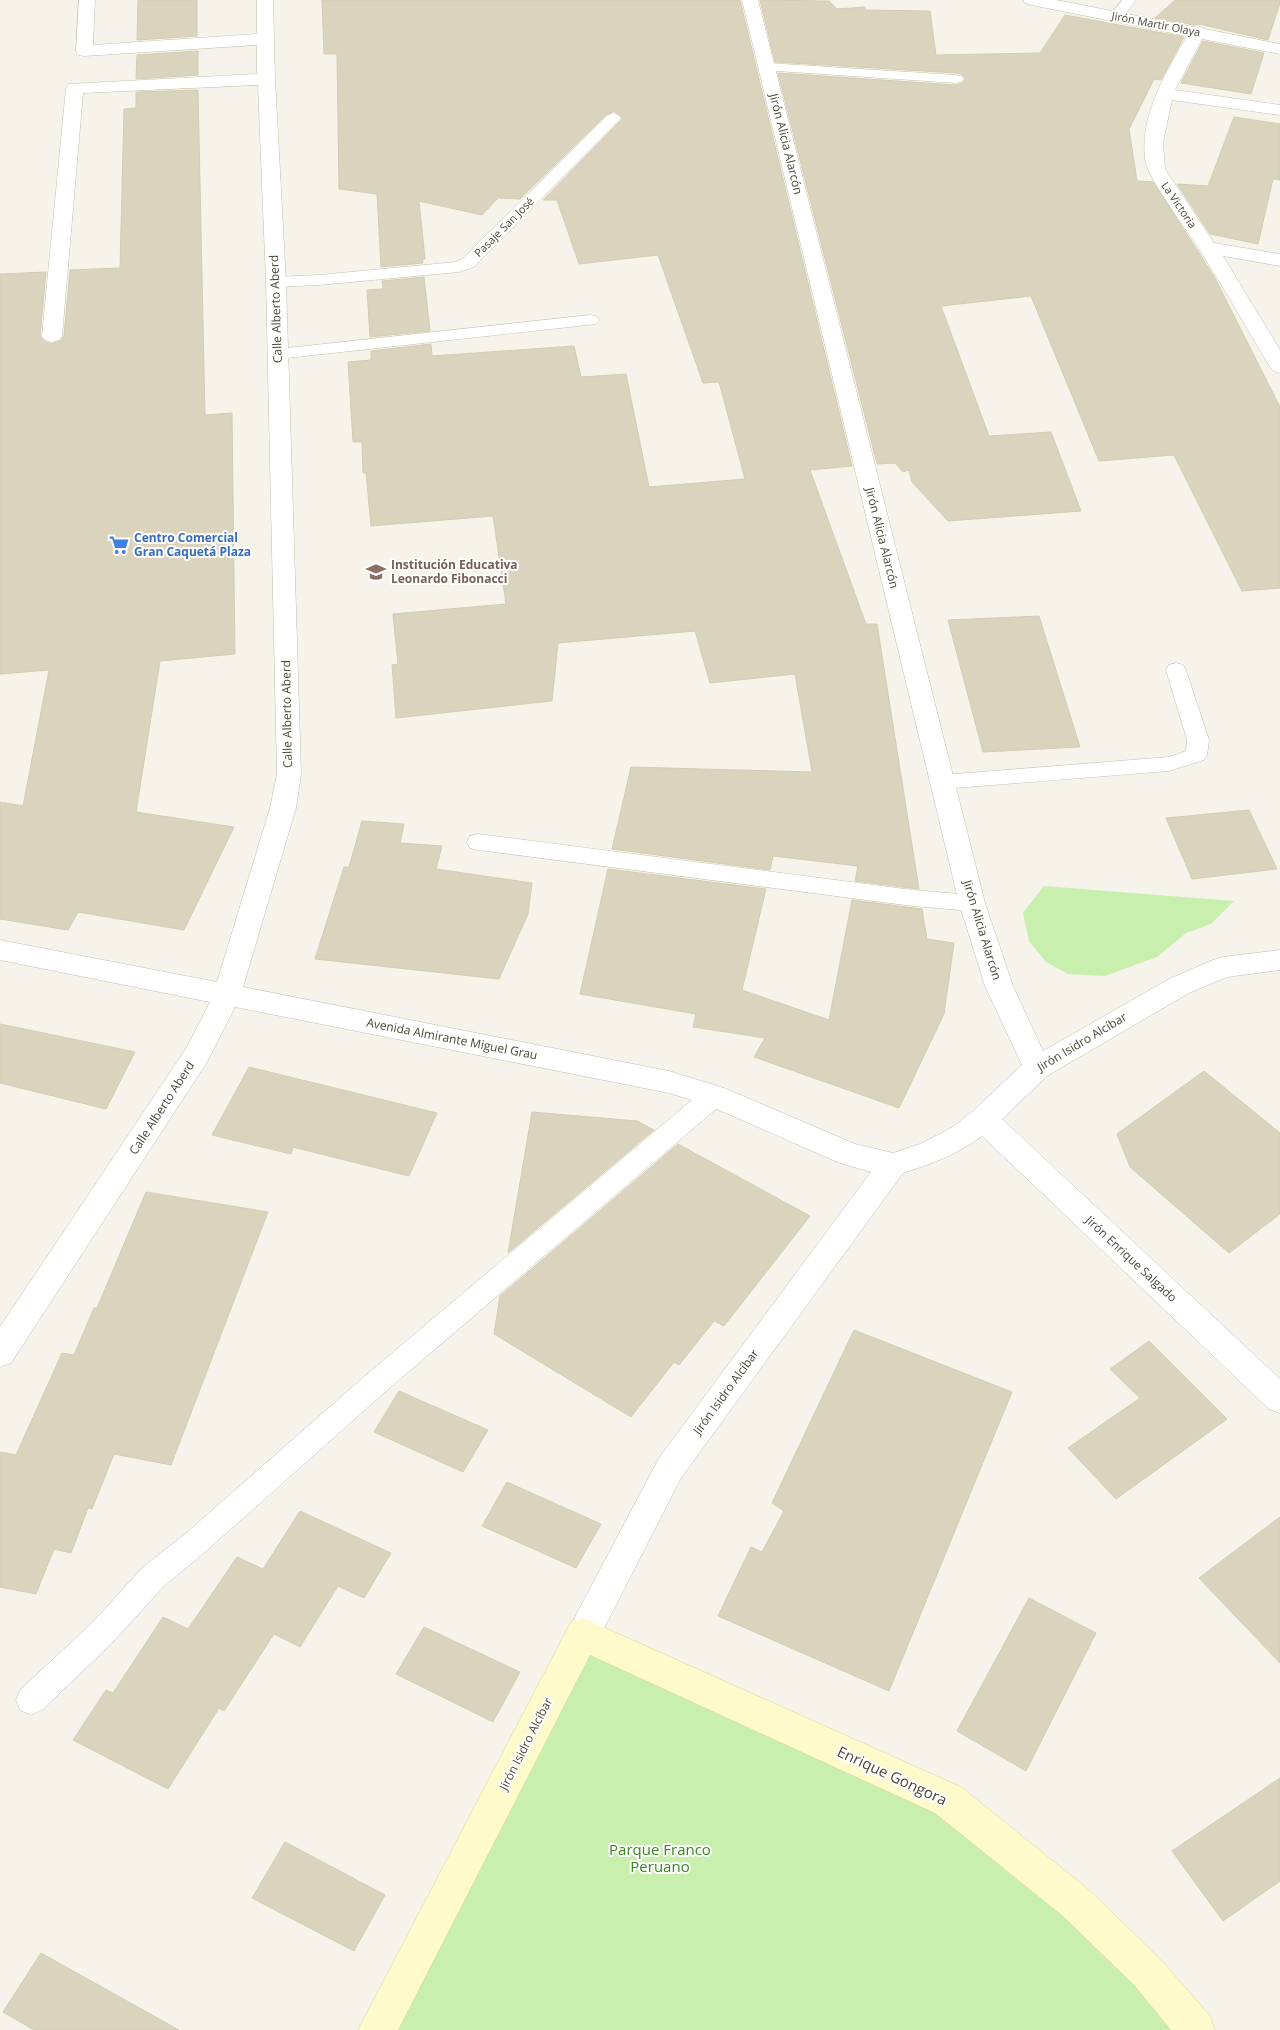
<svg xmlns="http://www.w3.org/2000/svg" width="1280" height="2030" font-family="'Open Sans',sans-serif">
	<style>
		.green { fill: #c8efae }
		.building { fill: #dad3be; stroke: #d5ccb0 }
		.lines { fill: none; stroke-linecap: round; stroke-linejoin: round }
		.lane-casing { stroke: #c3bfab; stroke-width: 1 }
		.street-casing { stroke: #c3bfab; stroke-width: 1 }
		.secondary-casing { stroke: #dcd394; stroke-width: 1 }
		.lane { fill: #fff; fill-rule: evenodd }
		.street { fill: #fff; fill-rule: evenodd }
		.secondary { fill: #fffacb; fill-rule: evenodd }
		.labels { text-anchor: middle; stroke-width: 4; stroke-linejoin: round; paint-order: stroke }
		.far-street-label { font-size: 11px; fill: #4c4736; stroke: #fff }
		.street-label { font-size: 12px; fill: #4c4736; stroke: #fff }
		.shop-label { font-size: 12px; font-weight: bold; fill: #366cbe; stroke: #fff; text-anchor: start }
		.education-label { font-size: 12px; font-weight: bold; fill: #785e54; stroke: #fff; text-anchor: start }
		.near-street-label { font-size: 15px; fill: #4c4736; stroke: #fff }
		.near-park-label { font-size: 15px; fill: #398621; stroke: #fff }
	</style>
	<rect width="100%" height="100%" fill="#f6f4ea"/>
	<!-- green -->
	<g class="green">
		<polygon points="1044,886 1234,901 1211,924 1186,933 1157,957 1105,976 1068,974 1046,962 1029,941 1023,913"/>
		<polygon points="583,1634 948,1800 1196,2030 376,2030"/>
	</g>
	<!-- building -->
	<g class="building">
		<polygon points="138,0 197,0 197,36 137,40"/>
		<polygon points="322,0 740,0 852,466 810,470 866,624 877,624 919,889 855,881 858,866 773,856 770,870 612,849 631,767 812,772 795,674 710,683 695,631 558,643 552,701 396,718 392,665 398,664 393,614 506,604 493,516 371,526 366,473 363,473 362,442 353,442 348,362 371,360 371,351 431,344 432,356 574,346 581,377 626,374 649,487 745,479 719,382 703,383 658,255 579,264 557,200 543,200 622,119 622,117 614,111 607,114 520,199 498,198 482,215 419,201 425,259 422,259 423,263 381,267 377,194 339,189 337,54 324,54"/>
		<polygon points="760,0 829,1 837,9 864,7 866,10 930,11 936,55 1040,53 1065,15 1184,37 1161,80 1154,79 1129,129 1137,181 1153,182 1196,248 1215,278 1280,407 1280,588 1242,591 1174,455 1099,461 1031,296 941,306 989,436 1051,432 1081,511 948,521 912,482 909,470 903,472 895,463 877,464 778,73 956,85 963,83 965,78 961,74 956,73 775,62"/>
		<polygon points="1175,0 1280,0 1280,3 1268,40 1199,24 1194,25 1155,18"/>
		<polygon points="1203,41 1264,53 1251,94 1181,83"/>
		<polygon points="198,51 198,75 136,79 137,55"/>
		<polygon points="198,90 205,415 232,413 235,654 160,661 136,812 234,827 184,930 78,912 68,930 0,919 0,802 23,806 49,670 0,674 0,274 46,272 40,336 44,341 51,344 60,341 64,336 70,270 120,268 124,109 136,108 136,92"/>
		<polygon points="1234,117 1280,124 1280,180 1273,179 1258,244 1210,234 1177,184 1208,186"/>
		<polygon points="424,277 430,331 370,337 367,290 383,289 382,281"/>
		<polygon points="1039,616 1080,747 983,752 948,620"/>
		<polygon points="1249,810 1277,869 1192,879 1166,818"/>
		<polygon points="362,821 404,824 400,843 442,846 436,869 532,883 528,914 499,979 315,959 344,867 349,867"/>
		<polygon points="608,869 766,889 742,990 829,1020 852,900 922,909 927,939 954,943 944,1014 899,1108 754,1057 765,1038 693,1027 696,1014 580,994"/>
		<polygon points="0,1024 135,1052 106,1109 0,1083"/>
		<polygon points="249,1067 437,1113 409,1176 293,1147 291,1154 212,1135"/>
		<polygon points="1204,1071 1280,1133 1280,1214 1229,1253 1130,1167 1117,1134"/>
		<polygon points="532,1112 637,1121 654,1130 508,1253"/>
		<polygon points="678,1144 810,1216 724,1326 714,1321 679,1365 674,1362 631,1417 494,1334 500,1296"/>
		<polygon points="146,1192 268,1212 171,1465 114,1454 92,1509 88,1508 71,1553 54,1549 36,1594 0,1587 0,1452 16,1455 62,1353 74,1355 94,1308 97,1308"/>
		<polygon points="854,1330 1012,1392 889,1691 718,1616 751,1547 762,1552 784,1511 772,1503"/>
		<polygon points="1149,1341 1227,1419 1116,1499 1068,1448 1140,1398 1110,1369"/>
		<polygon points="399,1391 488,1430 463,1472 374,1432"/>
		<polygon points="507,1482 601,1524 576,1568 482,1526"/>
		<polygon points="300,1511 391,1553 364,1598 338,1586 300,1647 274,1634 224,1711 219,1708 168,1789 73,1740 106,1690 113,1693 163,1617 188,1629 237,1557 263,1569"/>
		<polygon points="1280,1517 1280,1663 1199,1578"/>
		<polygon points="1029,1598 1096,1633 1026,1771 957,1731"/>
		<polygon points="424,1627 520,1672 493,1722 396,1674"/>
		<polygon points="1280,1778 1280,1881 1223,1921 1172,1851"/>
		<polygon points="285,1842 385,1895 354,1951 252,1898"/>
		<polygon points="41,1953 179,2030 34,2030 3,2012"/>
	</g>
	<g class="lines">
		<defs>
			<g id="lane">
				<polygon points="1122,0 1136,0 1122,19 1112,19 1110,16"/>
				<polygon points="767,63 956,75 961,76 963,79 961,82 956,83 762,70 760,67 762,64"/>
				<polygon points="613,113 618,115 621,118 618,121 474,267 459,272 319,285 276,287 270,286 268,282 270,278 276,277 319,275 456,262 462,259 608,115"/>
				<polygon points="590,315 596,316 599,320 596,324 278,359 272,358 269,354 272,350 278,349"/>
				<polygon points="1176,663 1183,665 1186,670 1209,740 1207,755 1204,760 1169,771 942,789 934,787 931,782 934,777 942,775 1169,757 1186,751 1187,740 1166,670 1169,665"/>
				<polygon points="478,834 913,890 972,895 980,897 983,903 980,909 972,911 913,906 478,850 470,848 467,842 470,836"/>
				<polygon points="714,1086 723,1089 726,1096 723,1103 385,1392 205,1552 163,1587 112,1643 42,1710 31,1715 20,1710 16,1700 20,1690 92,1623 143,1567 185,1534 365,1376 705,1089"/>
			</g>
			<g id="street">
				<path d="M79 0H95L93 45 257 34V0H273L275 79 286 282 301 774 296 808 243 987 669 1071 724 1088 855 1144 893 1153 920 1144 951 1128 973 1111 1022 1065 985 986 959 903 742 0H758L985 903 1013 986 1043 1051 1169 979 1213 960 1223 957 1280 950V970L1227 977 1189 993 1047 1076 1002 1119 1280 1379V1413L1269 1409 982 1136C958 1154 932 1164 903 1173L681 1478 595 1646 583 1650 571 1646 566 1634 659 1458 871 1172 840 1163 705 1104 669 1093 235 1007 207 1062 11 1363 0 1367V1327L187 1047 210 1002 0 960V940L217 982 270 808 277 774 266 282 258 85 83 93 62 336 59 340 52 342 45 340 42 336 66 88 69 84 257 74V45L84 56 78 55 76 51Z"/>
				<path d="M1023 0H1056L1194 27 1198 26 1205 29 1280 44V54L1202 39 1175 90 1280 105V115L1172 100 1163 142 1165 169 1214 243 1280 254V266L1223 256 1280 350V373L1273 371 1270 367C1246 327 1223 286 1198 247 1186 229 1147 177 1145 159 1140 114 1166 73 1187 36L1031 5 1025 3Z"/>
			</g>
			<polygon id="secondary" points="583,1618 961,1787 1089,1890 1161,1960 1210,2016 1215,2030 1171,2030 1135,1986 1063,1916 935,1813 590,1655 398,2030 358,2030 571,1622"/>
		</defs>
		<!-- lane casing -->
		<use href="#lane" class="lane-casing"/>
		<!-- street casing -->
		<use href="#street" class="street-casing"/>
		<!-- secondary casing -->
		<use href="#secondary" class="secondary-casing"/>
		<!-- lane -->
		<use href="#lane" class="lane"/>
		<!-- street -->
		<use href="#street" class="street"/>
		<!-- secondary -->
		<use href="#secondary" class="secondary"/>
	</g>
	<!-- icons -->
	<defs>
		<symbol id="supermarket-bare" viewBox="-9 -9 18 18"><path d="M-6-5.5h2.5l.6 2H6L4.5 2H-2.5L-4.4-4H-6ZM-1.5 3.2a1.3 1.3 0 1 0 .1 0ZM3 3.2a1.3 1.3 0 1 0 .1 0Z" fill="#3f7fe0" stroke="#fff" stroke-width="2.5" paint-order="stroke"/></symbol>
		<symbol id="school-bare" viewBox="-9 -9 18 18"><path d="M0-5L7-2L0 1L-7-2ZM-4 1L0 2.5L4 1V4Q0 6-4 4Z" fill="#8d6e63" stroke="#fff" stroke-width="2.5" paint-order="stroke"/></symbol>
	</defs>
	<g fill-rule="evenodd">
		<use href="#supermarket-bare" x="105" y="531" width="28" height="28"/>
		<use href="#school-bare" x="362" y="558" width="28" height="28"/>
	</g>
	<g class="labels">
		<!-- far-street labels -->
		<g class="far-street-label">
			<text transform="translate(1156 24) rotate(11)" y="4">Jirón Martir Olaya</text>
			<text transform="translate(1179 205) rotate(56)" y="4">La Victoria</text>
			<text transform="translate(504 227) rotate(-45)" y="4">Pasaje San José</text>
		</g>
		<!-- street labels -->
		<g class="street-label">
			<text transform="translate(786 144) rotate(76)" y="4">Jirón Alicia Alarcón</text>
			<text transform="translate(276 309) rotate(-92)" y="4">Calle Alberto Aberd</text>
			<text transform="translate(882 538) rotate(76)" y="4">Jirón Alicia Alarcón</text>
			<text transform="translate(287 714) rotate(-91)" y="4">Calle Alberto Aberd</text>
			<text transform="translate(982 930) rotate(73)" y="4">Jirón Alicia Alarcón</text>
			<text transform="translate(452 1039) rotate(11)" y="4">Avenida Almirante Miguel Grau</text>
			<text transform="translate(1082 1042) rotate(-31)" y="4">Jirón Isidro Alcíbar</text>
			<text transform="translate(162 1108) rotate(-57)" y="4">Calle Alberto Aberd</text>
			<text transform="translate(1131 1259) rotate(43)" y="4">Jirón Enrique Salgado</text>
			<text transform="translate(726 1392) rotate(-54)" y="4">Jirón Isidro Alcíbar</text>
			<text transform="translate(526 1744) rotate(-63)" y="4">Jirón Isidro Alcíbar</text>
		</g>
		<!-- shop labels -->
		<g class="shop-label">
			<text x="134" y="542">Centro Comercial<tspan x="134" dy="14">Gran Caquetá Plaza</tspan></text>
		</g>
		<!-- education labels -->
		<g class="education-label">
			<text x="391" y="569">Institución Educativa<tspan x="391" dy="14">Leonardo Fibonacci</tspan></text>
		</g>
		<!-- near-street labels -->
		<g class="near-street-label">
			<text transform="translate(892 1776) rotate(25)" y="5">Enrique Gongora</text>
		</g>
		<!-- near-park labels -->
		<g class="near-park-label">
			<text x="660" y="1855">Parque Franco<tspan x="660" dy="17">Peruano</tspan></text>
		</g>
	</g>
</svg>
